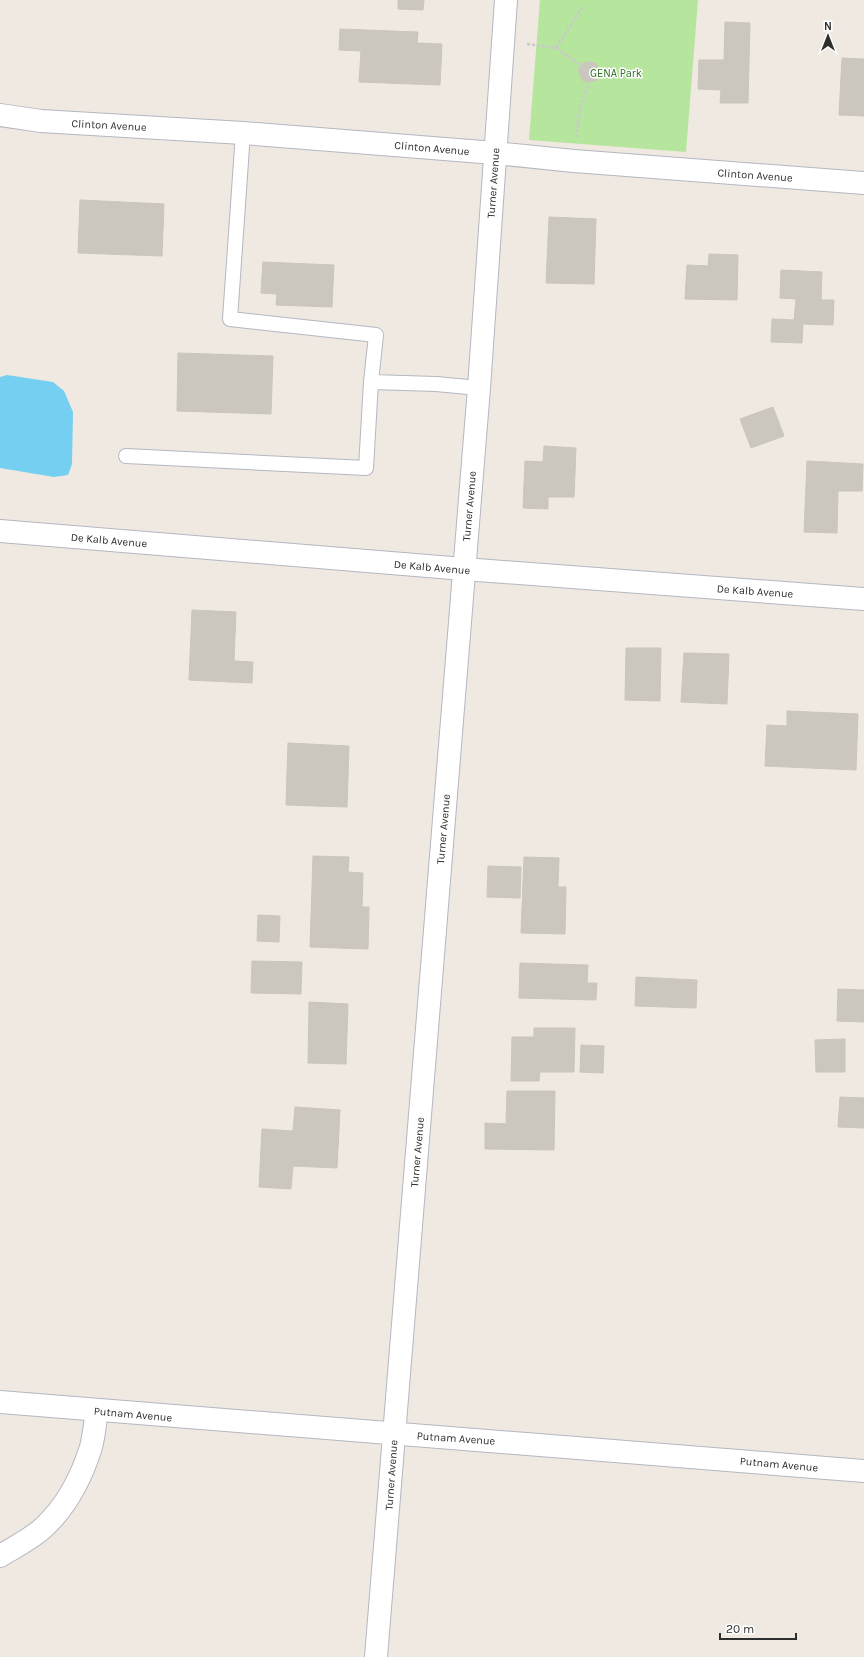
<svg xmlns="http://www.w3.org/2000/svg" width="864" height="1657" font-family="Karla,sans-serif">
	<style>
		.green { fill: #b6e59e }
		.water { fill: #75cff0 }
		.building { fill: #cbc7bf; stroke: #cbc5ba }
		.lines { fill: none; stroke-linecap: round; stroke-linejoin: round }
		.service-casing { stroke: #b4b7c1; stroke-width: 16 }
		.minor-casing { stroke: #b4b7c1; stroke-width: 24 }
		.path { stroke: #c9c9c9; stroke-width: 2.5; stroke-dasharray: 3 2; stroke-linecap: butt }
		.service { stroke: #fff; stroke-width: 14 }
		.minor { stroke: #fff; stroke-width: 22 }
		.labels { text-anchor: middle; stroke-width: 3; stroke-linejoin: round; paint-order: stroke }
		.park-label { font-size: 11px; fill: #2c6e1b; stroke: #fff }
		.street-label { font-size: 11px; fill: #2e2e2e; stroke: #fff }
	</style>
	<rect width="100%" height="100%" fill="#efe9e1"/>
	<!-- green -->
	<polygon class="green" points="540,0 698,0 686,152 529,140"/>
	<!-- water -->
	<polygon class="water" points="7,375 53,382 64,391 73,412 72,464 68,475 54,477 0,468 0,377"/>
	<!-- building -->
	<g class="building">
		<polygon points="398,0 424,0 423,10 398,9"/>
		<polygon points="725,22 750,23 748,103 720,103 721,90 698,89 699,60 724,60"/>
		<polygon points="340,29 418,32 417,43 442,44 440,85 359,82 361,51 339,50"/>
		<polygon points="842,58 864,59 864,116 839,115"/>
		<polygon points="585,62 595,63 601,72 596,81 583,81 578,70"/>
		<polygon points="80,200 164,204 162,256 78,253"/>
		<polygon points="549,217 596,219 594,284 546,283"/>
		<polygon points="709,254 738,255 737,300 685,299 687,265 708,266"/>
		<polygon points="263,262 334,265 332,307 276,305 277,294 261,293"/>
		<polygon points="781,270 822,272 821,300 834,300 833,325 803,324 802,343 771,342 772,319 794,320 796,299 780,298"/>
		<polygon points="178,353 273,356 271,414 177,411"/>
		<polygon points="773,407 784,436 751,448 740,419"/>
		<polygon points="544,446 576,448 574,497 548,497 548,509 523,508 525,461 543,462"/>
		<polygon points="807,461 863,464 862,491 838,491 837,533 804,532"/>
		<polygon points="192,610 236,612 234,661 253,662 252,683 189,680"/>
		<polygon points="626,648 661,648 660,701 625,700"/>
		<polygon points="684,653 729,654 727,704 681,702"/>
		<polygon points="787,711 858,714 856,770 765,766 767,725 787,726"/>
		<polygon points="288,743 349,746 347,807 286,805"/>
		<polygon points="313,856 349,857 348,872 363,873 362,907 369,907 368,949 310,947"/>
		<polygon points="524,857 559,858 558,887 566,887 565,934 521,933"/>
		<polygon points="488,866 521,867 520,898 487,897"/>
		<polygon points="258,915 280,916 279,942 257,941"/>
		<polygon points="252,961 302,962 301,994 251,993"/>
		<polygon points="520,963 588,965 587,983 597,983 596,1000 519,998"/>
		<polygon points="636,977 697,980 696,1008 635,1006"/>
		<polygon points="838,989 864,990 864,1022 837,1021"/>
		<polygon points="309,1002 348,1004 346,1064 308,1063"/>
		<polygon points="534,1028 575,1028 574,1072 540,1072 539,1081 511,1081 512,1037 534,1037"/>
		<polygon points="845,1039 845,1072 816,1072 815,1040"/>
		<polygon points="581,1045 604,1046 603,1073 580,1072"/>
		<polygon points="507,1091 555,1091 554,1150 485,1149 485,1123 506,1124"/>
		<polygon points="840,1097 864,1098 864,1128 838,1127"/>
		<polygon points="295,1107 340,1110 337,1168 293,1166 291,1189 259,1187 262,1129 293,1131"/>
	</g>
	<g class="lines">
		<defs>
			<g id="service">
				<polyline points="243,133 230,319 376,335 371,382 436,384 479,388"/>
				<polyline points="126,456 366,468 371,382"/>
			</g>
			<g id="minor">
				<polyline points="0,115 41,121 243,133 495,153 574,161 864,183"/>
				<polyline points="0,531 464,569 864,599"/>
				<polyline points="0,1402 864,1471"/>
				<path d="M0 1556C15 1547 31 1539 43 1528 66 1507 82 1476 91 1447 94 1436 95 1423 97 1411"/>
				<polyline points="376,1657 479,388 506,0"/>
			</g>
		</defs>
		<!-- service casing -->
		<use href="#service" class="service-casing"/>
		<!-- minor casing -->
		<use href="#minor" class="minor-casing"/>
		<!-- path -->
		<g class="path">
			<polyline points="527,44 556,48 582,7"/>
			<polyline points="556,48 589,72 589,83 581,104 576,137"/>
		</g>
		<!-- service -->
		<use href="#service" class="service"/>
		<!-- minor -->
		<use href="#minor" class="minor"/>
	</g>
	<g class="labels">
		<!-- park labels -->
		<g class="park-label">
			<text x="616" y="77">GENA Park</text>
		</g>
		<!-- street labels -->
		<g class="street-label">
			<text transform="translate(109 125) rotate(3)" y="4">Clinton Avenue</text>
			<text transform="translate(432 148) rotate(5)" y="4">Clinton Avenue</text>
			<text transform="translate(755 175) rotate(4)" y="4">Clinton Avenue</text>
			<text transform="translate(493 183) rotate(-86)" y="4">Turner Avenue</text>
			<text transform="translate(469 506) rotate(-85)" y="4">Turner Avenue</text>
			<text transform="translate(109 540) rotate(5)" y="4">De Kalb Avenue</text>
			<text transform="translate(432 567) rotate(5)" y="4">De Kalb Avenue</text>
			<text transform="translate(755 591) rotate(4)" y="4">De Kalb Avenue</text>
			<text transform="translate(443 829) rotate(-85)" y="4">Turner Avenue</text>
			<text transform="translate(417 1152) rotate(-85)" y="4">Turner Avenue</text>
			<text transform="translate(133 1414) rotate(5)" y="4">Putnam Avenue</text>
			<text transform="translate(456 1438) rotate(4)" y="4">Putnam Avenue</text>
			<text transform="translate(779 1464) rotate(5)" y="4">Putnam Avenue</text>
			<text transform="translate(391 1475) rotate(-86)" y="4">Turner Avenue</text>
		</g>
	</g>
	<!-- north arrow -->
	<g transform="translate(828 36)" stroke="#ffffff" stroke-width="3" paint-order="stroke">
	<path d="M0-3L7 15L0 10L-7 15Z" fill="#2e2e2e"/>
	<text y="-6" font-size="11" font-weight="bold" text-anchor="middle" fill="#2e2e2e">N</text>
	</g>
	<!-- scale -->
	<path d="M720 1633v6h76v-6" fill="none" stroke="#2e2e2e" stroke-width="2"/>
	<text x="726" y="1633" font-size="12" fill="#2e2e2e" stroke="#ffffff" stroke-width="3" paint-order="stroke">20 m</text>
</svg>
